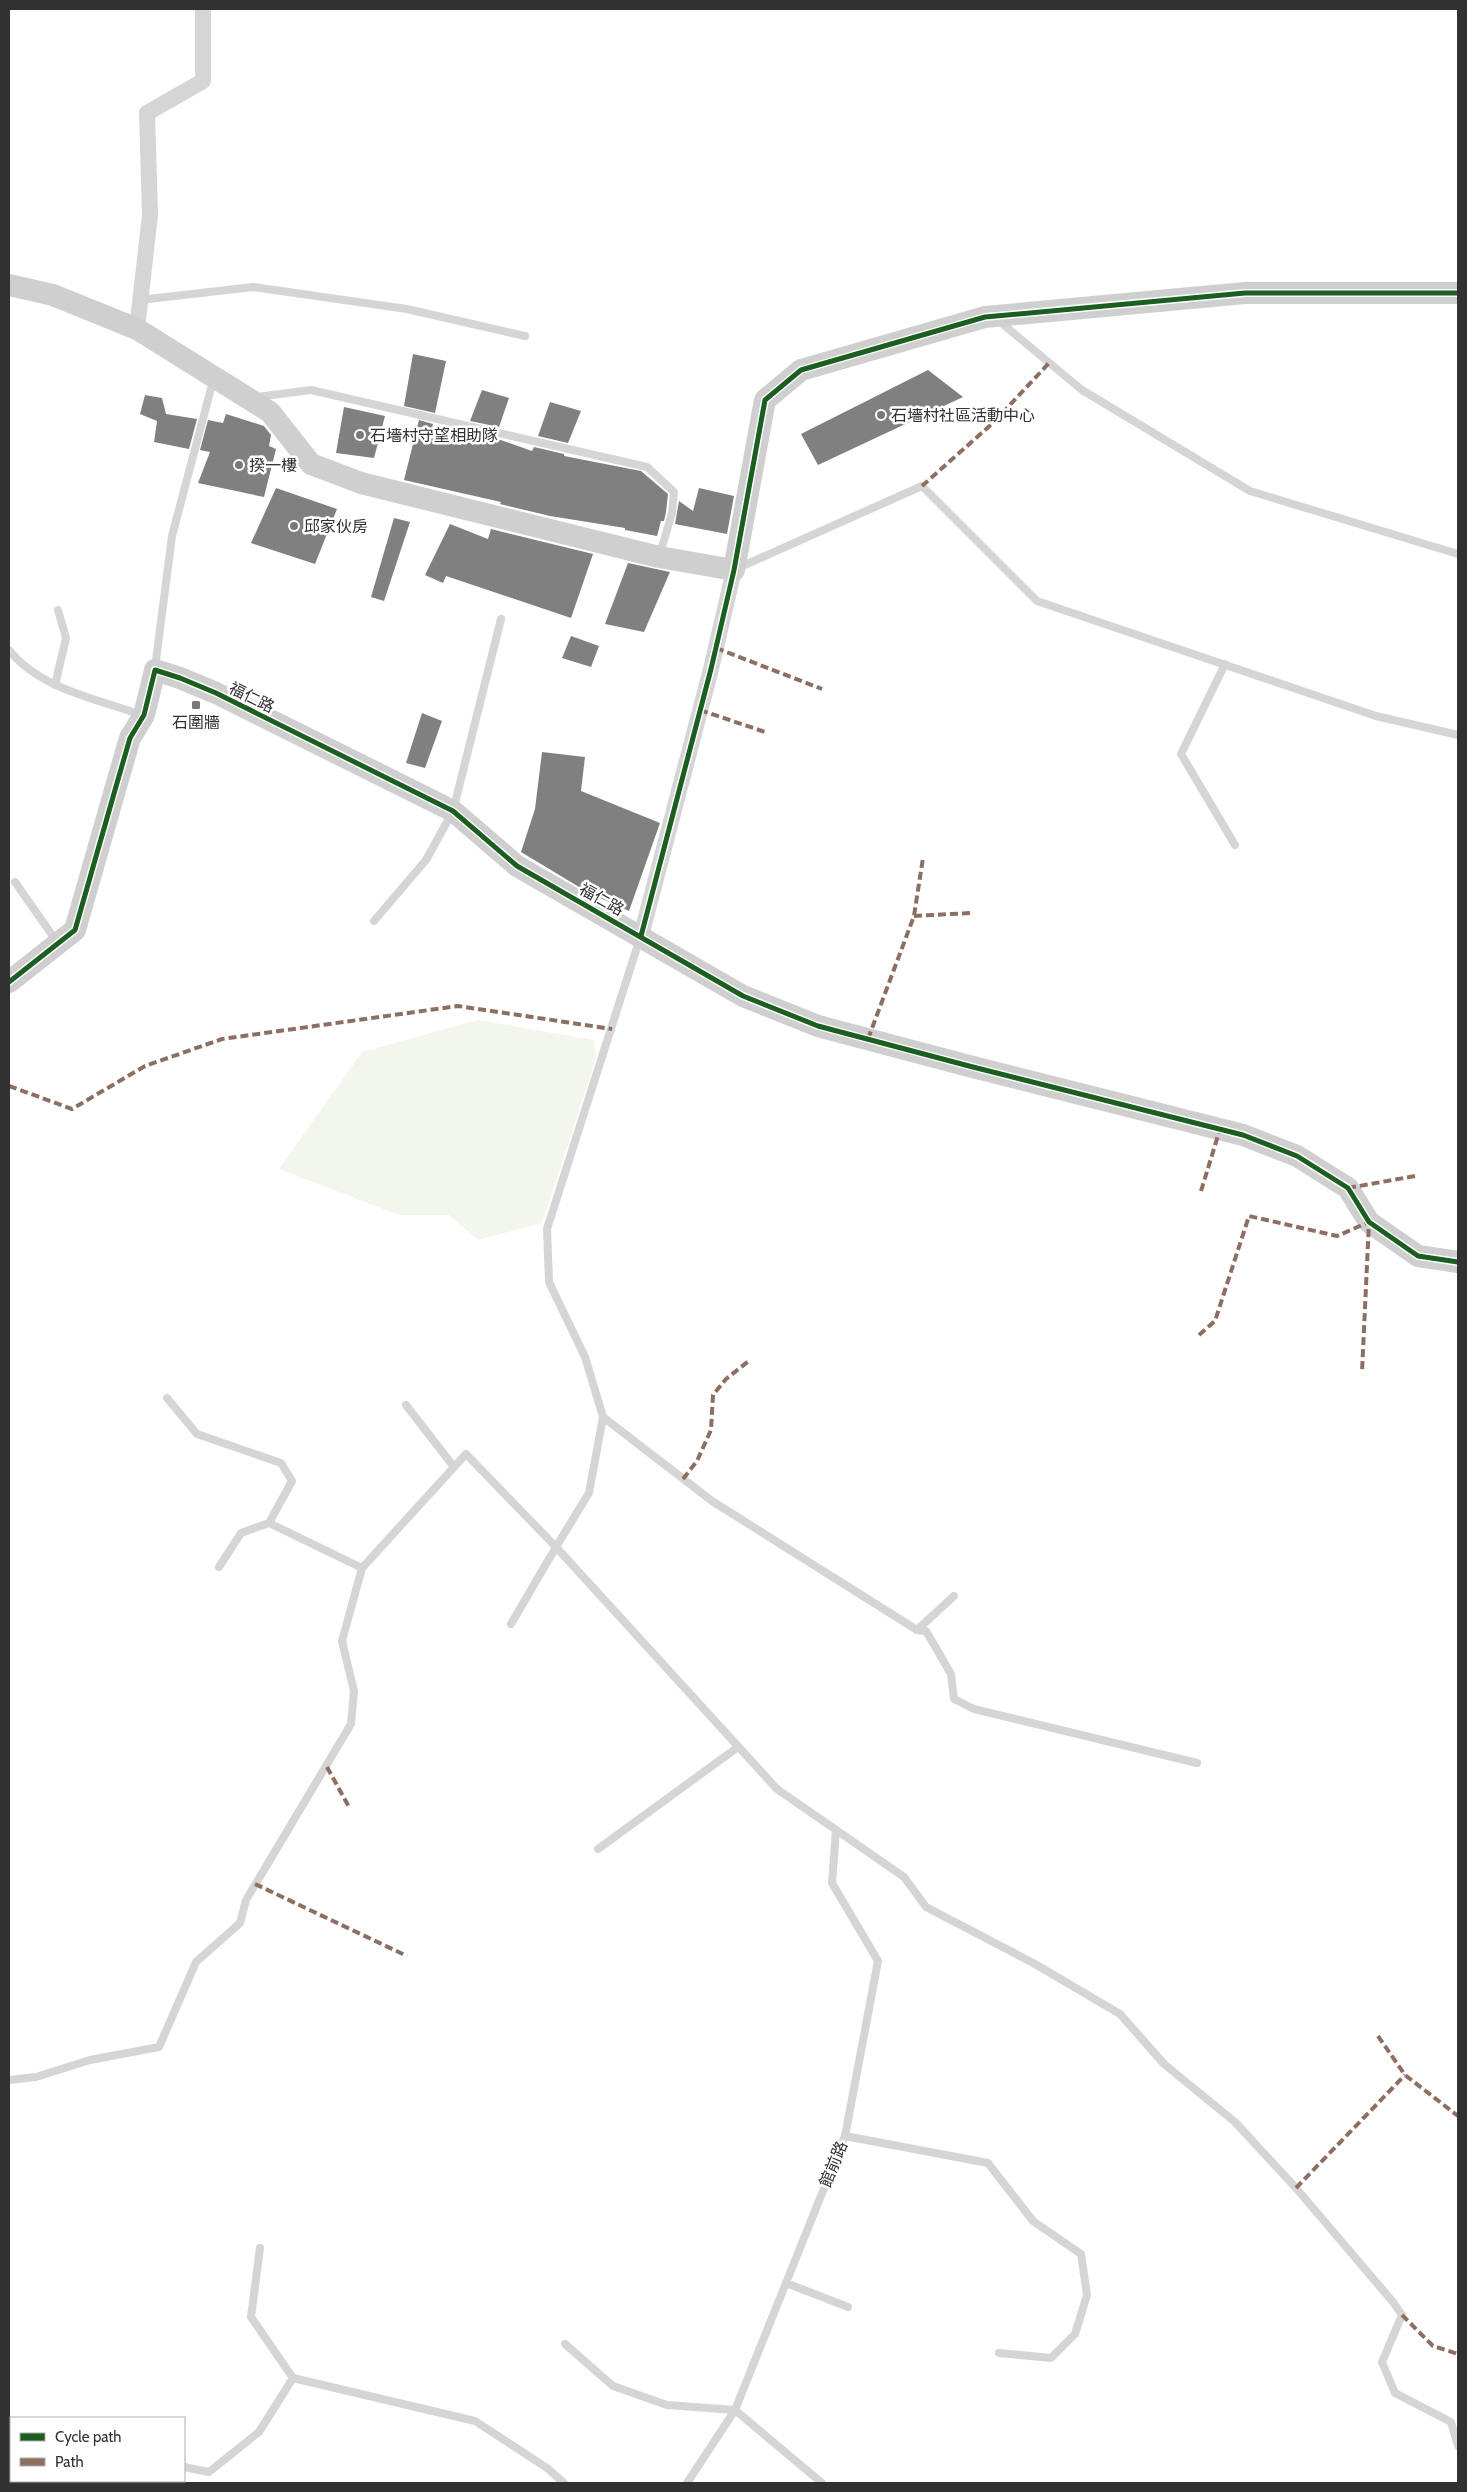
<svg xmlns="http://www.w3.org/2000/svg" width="1467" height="2492" font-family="Cabin,'Noto Sans TC',sans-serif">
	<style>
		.green { fill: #f2f6ed }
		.building { fill: #808080 }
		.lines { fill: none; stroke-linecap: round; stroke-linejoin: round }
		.lane { stroke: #d5d5d5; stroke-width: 8 }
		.street { stroke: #d5d5d5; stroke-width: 16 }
		.secondary { stroke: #cfcfcf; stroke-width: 22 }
		.quiet { stroke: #8d6e63; stroke-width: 4; stroke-dasharray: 8 4; stroke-linecap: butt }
		.cycleway-casing { stroke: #fff; stroke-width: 8 }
		.cycleway { stroke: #1b5e20; stroke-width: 5 }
		.poi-dot { fill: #797979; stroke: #fff; stroke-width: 2 }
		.labels { text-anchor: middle; stroke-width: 5; stroke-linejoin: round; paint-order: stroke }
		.poi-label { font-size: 16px; fill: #313131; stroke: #fff; text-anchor: start }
		.street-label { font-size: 16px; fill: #313131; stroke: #fff }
	</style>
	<rect width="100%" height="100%" fill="#fff"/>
	<!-- green -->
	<polygon class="green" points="478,1020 594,1040 596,1059 542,1223 478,1240 449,1215 399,1215 279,1169 362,1052"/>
	<!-- building -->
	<g class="building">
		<polygon points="413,354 446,361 435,413 404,406"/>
		<polygon points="928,370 963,397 818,465 801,434"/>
		<polygon points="482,390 509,398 499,427 470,421"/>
		<polygon points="145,395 162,398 166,414 197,419 189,449 154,442 157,421 140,414"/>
		<polygon points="550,402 581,411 568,443 538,436"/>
		<polygon points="344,407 385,416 374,458 336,453"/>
		<polygon points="226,414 264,426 271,435 269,446 276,449 264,497 198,483 210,452 200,450 208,420 223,423"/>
		<polygon points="419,420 433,424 430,438 461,445 466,431 495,438 532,451 534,447 564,454 564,456 641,471 668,494 666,512 664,521 661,521 657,536 625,530 625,528 550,516 500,504 501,502 404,480"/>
		<polygon points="276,488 337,509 315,564 251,543"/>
		<polygon points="699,488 734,496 727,534 675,524 679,501 693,511"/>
		<polygon points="394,518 410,522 384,601 371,597"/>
		<polygon points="450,524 488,539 491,529 593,554 571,618 446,576 443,583 425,575"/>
		<polygon points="628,563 670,572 644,632 605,624"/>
		<polygon points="571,636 599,646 591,667 562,658"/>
		<polygon points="422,713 442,721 425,768 406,763"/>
		<polygon points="542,752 585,757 581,791 660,823 629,911 589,893 521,852 535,809"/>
	</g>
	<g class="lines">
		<!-- lane -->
		<g class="lane">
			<polyline points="140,300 253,287 407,309 525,336"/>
			<polyline points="999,321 1082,390 1250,491 1458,554"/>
			<polyline points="257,397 311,390 647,467 674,492 672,513 660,554"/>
			<polyline points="738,568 922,486 1037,601 1376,716 1458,735"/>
			<path d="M9 650C40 689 97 699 142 715"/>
			<polyline points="1225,664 1181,754 1235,845"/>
			<polyline points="155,668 172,536 213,381"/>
			<polyline points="55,685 66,638 58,610"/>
			<polyline points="15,882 57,942"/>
			<polyline points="374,921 426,860 453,811 501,619"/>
			<polyline points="167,1398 197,1434 281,1463 292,1481 269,1523 362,1568"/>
			<polyline points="406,1405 454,1467"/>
			<polyline points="603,1417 712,1501 917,1630 926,1631 951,1674 954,1699 974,1709 1197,1763"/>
			<polyline points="219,1567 241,1533 269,1523"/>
			<polyline points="511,1624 556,1547 777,1789 904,1877 926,1907 1035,1964 1120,2014 1164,2064 1235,2122 1296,2188 1393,2302 1402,2315 1382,2362 1395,2393 1451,2422 1458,2446"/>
			<polyline points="917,1630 954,1596"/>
			<polyline points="598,1849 738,1747"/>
			<polyline points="9,2080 36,2077 90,2060 159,2047 196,1962 240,1923 246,1900 351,1724 354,1691 342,1641 362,1568 466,1454 556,1547 589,1493 603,1417 585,1357 549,1282 547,1229 640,938"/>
			<polyline points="845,2136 988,2163 1033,2221 1081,2254 1087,2295 1075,2334 1051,2358 999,2353"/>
			<polyline points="260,2248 251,2317 293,2378"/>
			<polyline points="786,2283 848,2307"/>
			<polyline points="565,2344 613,2386 667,2405 735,2410 822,2483"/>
			<polyline points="9,2447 11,2446"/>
			<polyline points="184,2467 209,2472 259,2432 293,2378 475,2421 547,2468 564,2483"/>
			<polyline points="161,2483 162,2481"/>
			<polyline points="687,2483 735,2410 845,2136 878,1961 832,1883 836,1830"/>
		</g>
		<!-- street -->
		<g class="street">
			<polyline points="137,329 150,215 147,113 203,81 203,9"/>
			<polyline points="641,936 711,669 734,570"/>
		</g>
		<!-- secondary -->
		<g class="secondary">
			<polyline points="9,285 53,295 137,329 270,412 311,464 361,483 659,557 734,570 765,400 801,370 985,317 1245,293 1458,293"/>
			<polyline points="9,982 75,930 119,776 130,738 144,715 155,670 180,678 216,693 453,811 517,866 743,996 818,1026 969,1066 1243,1135 1297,1156 1348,1188 1369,1222 1418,1256 1458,1262"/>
		</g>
		<!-- quiet -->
		<g class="quiet">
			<polyline points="922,486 994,422 1049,363"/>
			<polyline points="716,648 822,689"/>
			<polyline points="700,710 765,732"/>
			<polyline points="914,916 970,913"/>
			<polyline points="868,1039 914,916 923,858"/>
			<polyline points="9,1086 72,1109 145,1066 222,1039 458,1006 612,1029"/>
			<polyline points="1348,1188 1415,1176"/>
			<polyline points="1201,1191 1220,1129"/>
			<polyline points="1199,1335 1215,1321 1249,1216 1337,1236 1369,1222 1362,1372"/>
			<polyline points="683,1479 697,1461 711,1430 713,1395 726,1379 750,1360"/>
			<polyline points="327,1767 349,1807"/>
			<polyline points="255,1884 407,1956"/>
			<polyline points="1378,2036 1405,2075 1458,2116"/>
			<polyline points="1296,2188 1405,2075"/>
			<polyline points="1402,2315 1433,2346 1458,2354"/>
		</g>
		<defs>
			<g id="cycleway">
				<polyline points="641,936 711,669 734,570 765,400 801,370 985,317 1245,293 1458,293"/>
				<polyline points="9,982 75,930 119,776 130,738 144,715 155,670 180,678 216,693 453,811 517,866 743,996 818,1026 969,1066 1243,1135 1297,1156 1348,1188 1369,1222 1418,1256 1458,1262"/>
			</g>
		</defs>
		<!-- cycleway casing -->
		<use href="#cycleway" class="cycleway-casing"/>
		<!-- cycleway -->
		<use href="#cycleway" class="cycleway"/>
	</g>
	<!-- markers -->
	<g class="poi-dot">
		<circle cx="881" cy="415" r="5"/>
		<circle cx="360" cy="435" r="5"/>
		<circle cx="239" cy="465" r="5"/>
		<circle cx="294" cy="526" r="5"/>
		<rect x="191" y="700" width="10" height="10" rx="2.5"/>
	</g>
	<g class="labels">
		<!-- poi labels -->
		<g class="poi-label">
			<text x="891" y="421">石墻村社區活動中心</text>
			<text x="370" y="441">石墻村守望相助隊</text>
			<text x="249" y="471">揆一樓</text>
			<text x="304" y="532">邱家伙房</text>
			<text x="196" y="728" text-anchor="middle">石圍牆</text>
		</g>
		<!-- street labels -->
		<g class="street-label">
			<text transform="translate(252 697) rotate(26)" y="6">福仁路</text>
			<text transform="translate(602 899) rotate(29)" y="6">福仁路</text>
			<text transform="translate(833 2164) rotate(-68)" y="6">館前路</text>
		</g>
	</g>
	<!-- border -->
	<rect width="1467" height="2492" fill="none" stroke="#313131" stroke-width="20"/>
	<!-- legend -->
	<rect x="10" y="2417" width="175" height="65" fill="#ffffff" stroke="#adadad"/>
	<rect x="20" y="2433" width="25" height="8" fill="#1b5e20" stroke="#adadad"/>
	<text x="55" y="2442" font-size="15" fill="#313131">Cycle path</text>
	<rect x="20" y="2458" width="25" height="8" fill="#8d6e63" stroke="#adadad"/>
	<text x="55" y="2467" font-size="15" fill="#313131">Path</text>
</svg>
